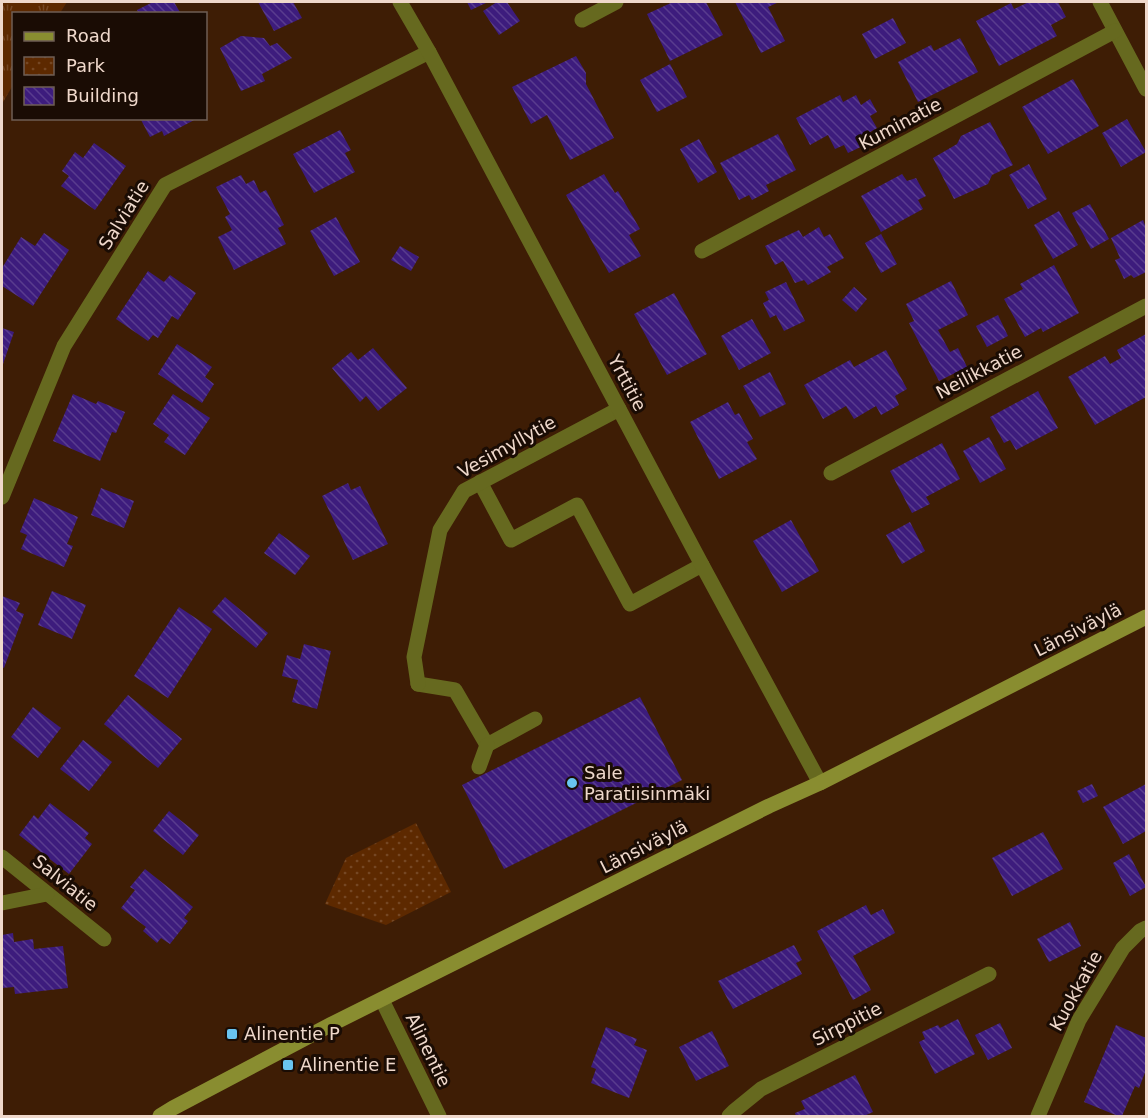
<svg xmlns="http://www.w3.org/2000/svg" width="1148" height="1118" font-family="'DejaVu Sans',sans-serif">
	<style>
		.grass { fill: url(#grass-tufts) }
		.park { fill: url(#park-dots) }
		.building { fill: url(#building-back-hatch) }
		.lines { fill: none; stroke-linecap: round; stroke-linejoin: round }
		.service { stroke: #66691f; stroke-width: 15 }
		.minor { stroke: #66691f; stroke-width: 15 }
		.tertiary { stroke: #66691f; stroke-width: 15 }
		.secondary { stroke: #898d30; stroke-width: 15 }
		.poi-dot { fill: #69c4f0; stroke: #1a0c04; stroke-width: 2 }
		.labels { text-anchor: middle; stroke-width: 6; stroke-linejoin: round; paint-order: stroke }
		.street-label { font-size: 18px; fill: #efd8cb; stroke: #1a0c04 }
		.poi-label { font-size: 18px; fill: #efd8cb; stroke: #1a0c04; text-anchor: start }
	</style>
	<defs>
		<pattern id="grass-tufts" width="24" height="20" patternUnits="userSpaceOnUse" patternTransform="scale(1.5)"><rect width="24" height="20" fill="#5d2900"/><path d="M3 7l-1-3M5 7V3M7 7l1-3M15 17l-1-3M17 17v-4M19 17l1-3" fill="none" stroke="#754724"/></pattern>
		<pattern id="park-dots" width="8" height="8" patternUnits="userSpaceOnUse" patternTransform="scale(1.5)"><rect width="8" height="8" fill="#5d2900"/><path d="M2 2h.1M6 6h.1" fill="none" stroke="#754724" stroke-width="1.8" stroke-linecap="round"/></pattern>
		<pattern id="building-back-hatch" width="6" height="6" patternUnits="userSpaceOnUse" patternTransform="scale(1.5)"><rect width="6" height="6" fill="#3d1c7d"/><path d="M-1 5l2 2M0 0l6 6M5-1l2 2" fill="none" stroke="#593c8e"/></pattern>
	</defs>
	<rect width="100%" height="100%" fill="#3e1d05"/>
	<!-- grass -->
	<polygon class="grass" points="2,2 67,2 60,13 14,14 13,85 2,104"/>
	<!-- park -->
	<polygon class="park" points="416,823 451,892 386,925 325,904 346,858"/>
	<!-- building -->
	<g class="building">
		<polygon points="153,2 174,2 181,14 139,14 137,10"/>
		<polygon points="258,2 293,2 302,18 274,31"/>
		<polygon points="467,2 488,2 471,10"/>
		<polygon points="497,2 507,2 520,21 499,35 483,11"/>
		<polygon points="673,2 706,2 723,35 670,61 647,14"/>
		<polygon points="735,2 779,2 768,7 785,41 761,53"/>
		<polygon points="1029,2 1058,2 1066,17 1051,25 1057,36 999,66 976,21 1011,3 1014,9"/>
		<polygon points="893,18 906,43 875,59 862,34"/>
		<polygon points="241,36 264,38 270,46 277,43 292,58 262,74 265,81 241,91 220,48"/>
		<polygon points="960,38 978,72 918,102 898,62 931,45 934,51"/>
		<polygon points="576,56 586,73 586,84 614,138 570,160 547,115 531,124 512,87"/>
		<polygon points="670,64 687,97 657,112 640,80"/>
		<polygon points="1073,79 1099,126 1048,154 1022,107"/>
		<polygon points="840,95 843,102 856,95 861,105 870,99 877,112 870,116 877,128 865,135 869,143 848,153 844,145 835,149 828,135 810,145 796,118"/>
		<polygon points="140,118 198,118 164,136 162,131 150,137"/>
		<polygon points="1127,119 1146,152 1121,167 1102,133"/>
		<polygon points="990,122 1013,165 992,175 988,184 954,199 933,158 957,144 961,136"/>
		<polygon points="340,130 351,150 345,153 355,172 314,193 293,154"/>
		<polygon points="778,134 796,170 766,185 769,191 752,200 749,195 739,200 720,163"/>
		<polygon points="699,139 717,172 698,183 680,149"/>
		<polygon points="94,143 126,166 95,210 61,186 69,176 62,171 75,152 83,158"/>
		<polygon points="1029,164 1047,199 1028,209 1009,175"/>
		<polygon points="604,174 615,193 618,191 640,229 629,235 641,256 609,273 566,195"/>
		<polygon points="902,174 907,181 916,178 926,196 918,200 923,209 881,232 861,196"/>
		<polygon points="241,175 246,184 254,180 260,193 266,190 284,225 278,228 286,244 234,270 218,237 232,230 225,217 230,214 216,187"/>
		<polygon points="1090,204 1109,239 1091,249 1072,213"/>
		<polygon points="1059,211 1078,245 1053,259 1034,225"/>
		<polygon points="336,217 360,262 334,276 310,231"/>
		<polygon points="1143,220 1146,228 1146,272 1134,278 1131,275 1124,279 1115,260 1120,258 1111,238"/>
		<polygon points="819,227 824,237 830,234 844,258 827,267 831,272 808,285 804,280 795,283 783,261 775,265 765,246 799,230 803,237"/>
		<polygon points="44,233 69,250 33,306 2,286 2,268 21,237 35,246"/>
		<polygon points="881,234 897,264 881,273 865,243"/>
		<polygon points="400,246 419,257 411,271 391,260"/>
		<polygon points="1054,265 1079,313 1043,332 1041,328 1025,337 1004,299 1023,289 1020,284"/>
		<polygon points="148,271 164,282 170,275 196,293 178,320 172,316 158,338 153,335 148,341 116,319"/>
		<polygon points="951,281 968,315 938,330 950,352 958,348 967,367 939,381 909,323 914,321 906,304"/>
		<polygon points="786,282 805,321 784,331 776,315 770,318 763,303 769,300 765,292"/>
		<polygon points="854,287 867,299 856,312 842,300"/>
		<polygon points="674,293 707,354 667,375 634,314"/>
		<polygon points="998,315 1008,336 987,347 976,326"/>
		<polygon points="752,319 771,353 739,370 721,336"/>
		<polygon points="2,328 14,332 2,367"/>
		<polygon points="1146,334 1146,397 1095,425 1068,377 1105,356 1110,364 1121,358 1117,350"/>
		<polygon points="177,344 212,367 205,377 214,384 202,403 158,374"/>
		<polygon points="373,348 407,388 378,411 366,396 360,402 332,368 351,352 358,360"/>
		<polygon points="886,350 907,389 895,396 899,405 881,415 876,406 854,419 846,406 823,419 804,385 850,360 854,367"/>
		<polygon points="770,372 786,404 760,417 743,386"/>
		<polygon points="1038,391 1058,428 1016,450 1010,440 1004,443 990,417"/>
		<polygon points="73,394 96,404 98,401 125,412 116,433 112,432 100,461 53,441"/>
		<polygon points="173,394 210,418 185,455 164,442 169,435 153,424"/>
		<polygon points="728,402 735,415 739,413 753,439 747,442 757,459 719,479 690,422"/>
		<polygon points="989,437 1006,469 980,483 963,451"/>
		<polygon points="942,443 960,479 926,497 930,504 912,513 890,471"/>
		<polygon points="348,483 351,490 360,486 388,544 353,560 322,496"/>
		<polygon points="101,488 134,501 124,528 91,515"/>
		<polygon points="34,498 78,517 67,544 73,546 64,567 21,549 27,535 20,532"/>
		<polygon points="791,520 819,571 782,592 753,541"/>
		<polygon points="910,522 925,551 902,564 886,535"/>
		<polygon points="279,533 310,556 295,575 264,553"/>
		<polygon points="52,591 86,605 72,639 38,625"/>
		<polygon points="2,596 20,603 16,611 24,614 4,668 2,667"/>
		<polygon points="225,597 268,633 256,648 212,612"/>
		<polygon points="179,607 212,629 168,698 134,676"/>
		<polygon points="304,644 331,651 317,709 292,702 298,680 282,676 287,655 300,659"/>
		<polygon points="128,695 182,739 158,768 104,724"/>
		<polygon points="640,697 682,780 504,869 462,785"/>
		<polygon points="33,707 61,728 38,758 11,737"/>
		<polygon points="83,740 112,762 89,791 60,769"/>
		<polygon points="1092,784 1098,796 1083,803 1077,791"/>
		<polygon points="1146,784 1146,831 1123,844 1103,807"/>
		<polygon points="50,803 89,833 85,838 92,844 69,874 19,835 34,815 38,819"/>
		<polygon points="169,811 199,835 183,855 153,831"/>
		<polygon points="1043,832 1063,869 1012,896 992,858"/>
		<polygon points="1129,854 1146,887 1130,896 1113,863"/>
		<polygon points="145,869 193,907 184,918 188,921 170,944 161,938 157,943 143,931 146,927 121,908 135,890 130,887"/>
		<polygon points="866,905 871,915 883,909 895,933 853,956 871,990 853,1000 817,931"/>
		<polygon points="1070,922 1081,946 1049,962 1037,939"/>
		<polygon points="13,933 14,942 33,939 34,949 63,946 68,988 15,994 14,987 2,988 2,935"/>
		<polygon points="794,945 802,960 796,963 802,974 733,1009 718,981"/>
		<polygon points="958,1019 975,1054 935,1074 919,1042 925,1039 922,1032 938,1025 940,1028"/>
		<polygon points="1000,1023 1012,1048 988,1060 975,1035"/>
		<polygon points="1116,1025 1146,1038 1146,1070 1139,1088 1135,1086 1122,1116 1118,1116 1084,1102"/>
		<polygon points="606,1027 637,1039 634,1045 647,1050 629,1098 591,1083 596,1069 591,1067"/>
		<polygon points="712,1031 729,1066 696,1081 679,1047"/>
		<polygon points="855,1075 873,1112 864,1116 796,1116 795,1113 805,1109 801,1101"/>
	</g>
	<g class="lines">
		<!-- service -->
		<g class="service">
			<polyline points="480,482 511,540 577,505 630,604 702,565"/>
			<polyline points="418,684 455,690 487,745 535,719"/>
			<polyline points="479,767 487,745"/>
		</g>
		<!-- minor -->
		<g class="minor">
			<polyline points="1100,2 1146,89"/>
			<polyline points="582,20 616,2"/>
			<polyline points="702,251 1115,31"/>
			<polyline points="831,473 1146,306"/>
			<polyline points="2,497 64,346 165,185 429,52"/>
			<polyline points="418,684 414,657 440,530 464,491 619,409"/>
			<polyline points="2,857 104,939"/>
			<polyline points="2,903 47,894"/>
			<polyline points="382,1000 439,1116"/>
			<polyline points="729,1116 734,1111 761,1089 989,974"/>
			<polyline points="1038,1116 1079,1020 1123,948 1140,931 1146,928"/>
		</g>
		<!-- tertiary -->
		<polyline class="tertiary" points="400,2 429,52 702,565 820,783"/>
		<!-- secondary -->
		<polyline class="secondary" points="160,1116 173,1108 332,1024 769,806 820,783 1146,617"/>
	</g>
	<!-- markers -->
	<g class="poi-dot">
		<circle cx="572" cy="783" r="6"/>
		<rect x="226" y="1028" width="12" height="12" rx="3"/>
		<rect x="282" y="1059" width="12" height="12" rx="3"/>
	</g>
	<g class="labels">
		<!-- street labels -->
		<g class="street-label">
			<text transform="translate(900 124) rotate(-28)" y="6">Kuminatie</text>
			<text transform="translate(124 215) rotate(-58)" y="6">Salviatie</text>
			<text transform="translate(979 372) rotate(-28)" y="6">Neilikkatie</text>
			<text transform="translate(627 383) rotate(62)" y="6">Yrttitie</text>
			<text transform="translate(507 447) rotate(-29)" y="6">Vesimyllytie</text>
			<text transform="translate(1078 630) rotate(-27)" y="6">Länsiväylä</text>
			<text transform="translate(644 847) rotate(-27)" y="6">Länsiväylä</text>
			<text transform="translate(65 883) rotate(39)" y="6">Salviatie</text>
			<text transform="translate(1076 991) rotate(-61)" y="6">Kuokkatie</text>
			<text transform="translate(847 1024) rotate(-27)" y="6">Sirppitie</text>
			<text transform="translate(428 1050) rotate(64)" y="6">Alinentie</text>
		</g>
		<!-- poi labels -->
		<g class="poi-label">
			<text x="584" y="779">Sale<tspan x="584" dy="21">Paratiisinmäki</tspan></text>
			<text x="244" y="1040">Alinentie P</text>
			<text x="300" y="1071">Alinentie E</text>
		</g>
	</g>
	<!-- border -->
	<rect width="1148" height="1118" fill="none" stroke="#efd8cb" stroke-width="6"/>
	<!-- legend -->
	<rect x="12" y="12" width="195" height="108" fill="#1a0c04" stroke="#6f5e54" stroke-width="1.5"/>
	<rect x="24" y="32" width="30" height="9" fill="#898d30" stroke="#6f5e54" stroke-width="1.5"/>
	<text x="66" y="42" font-size="18" fill="#efd8cb">Road</text>
	<rect x="24" y="57" width="30" height="18" fill="url(#park-dots)" stroke="#6f5e54" stroke-width="1.5"/>
	<text x="66" y="72" font-size="18" fill="#efd8cb">Park</text>
	<rect x="24" y="87" width="30" height="18" fill="url(#building-back-hatch)" stroke="#6f5e54" stroke-width="1.5"/>
	<text x="66" y="102" font-size="18" fill="#efd8cb">Building</text>
</svg>
